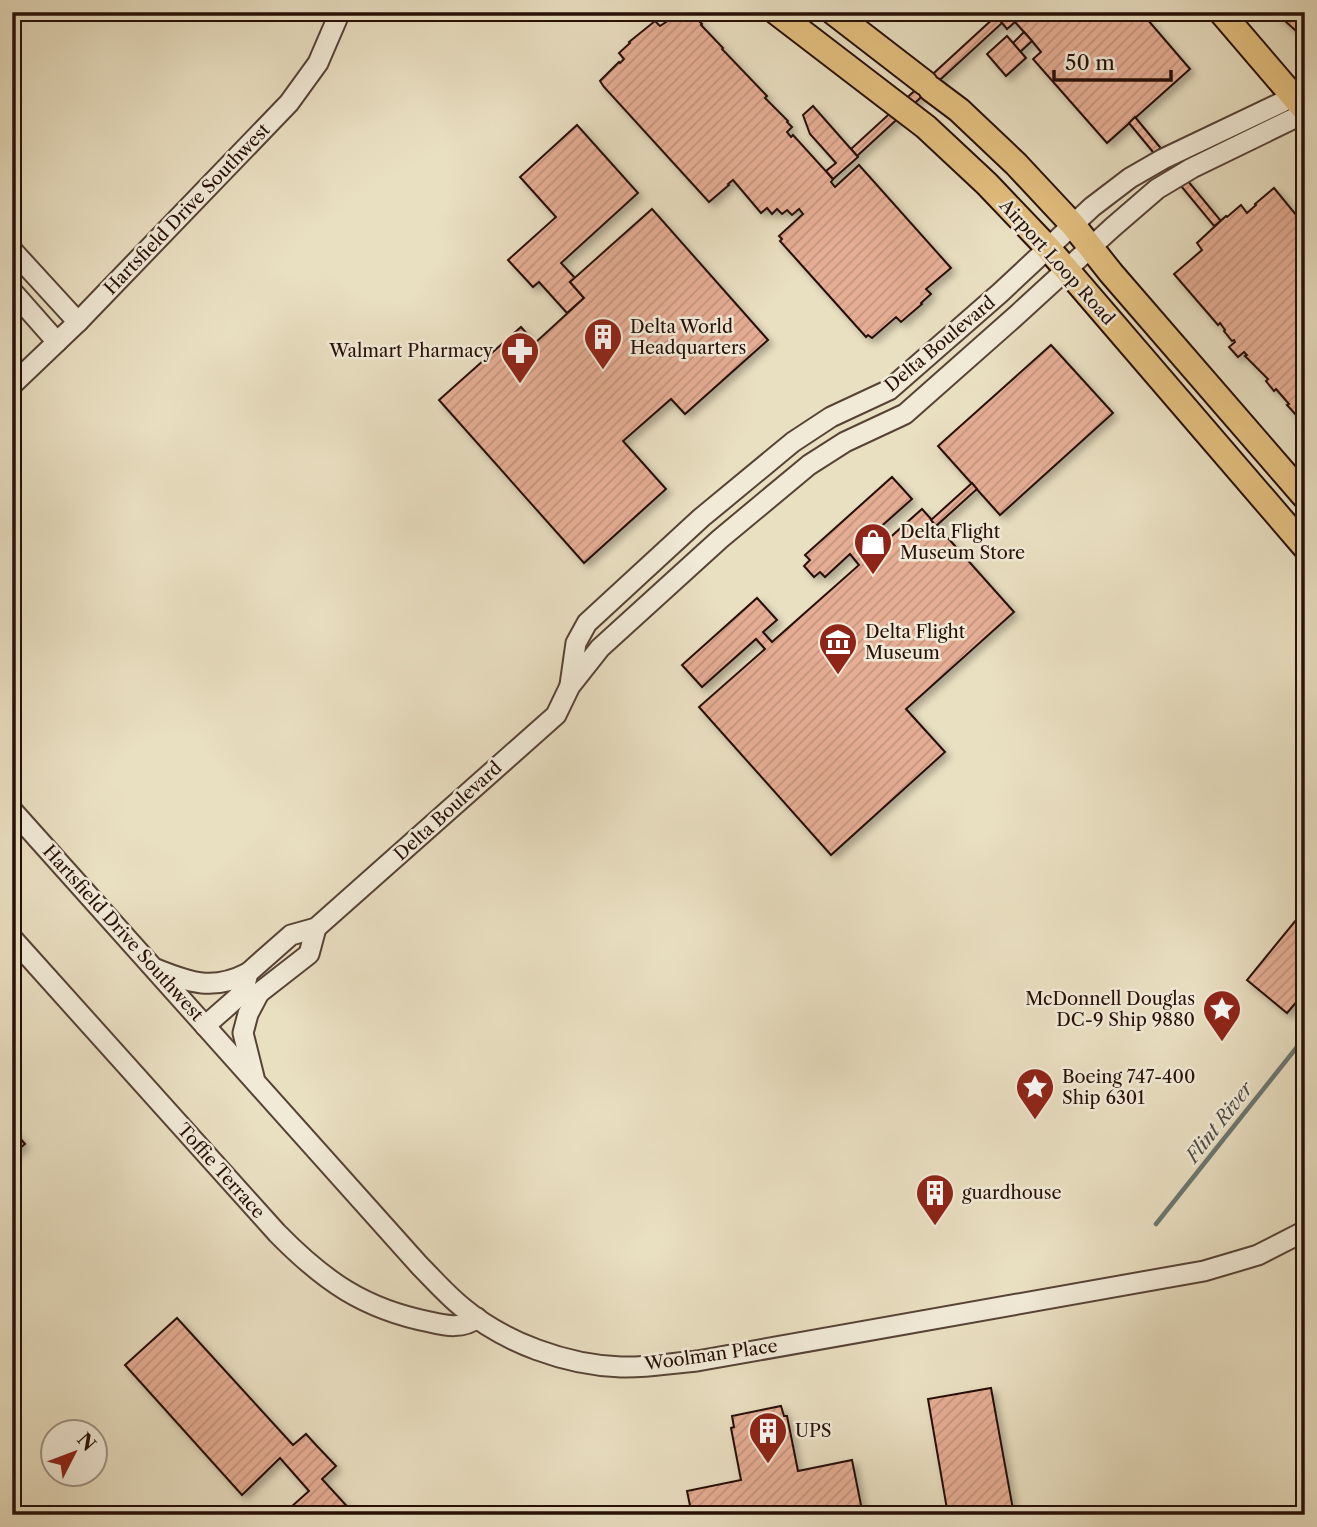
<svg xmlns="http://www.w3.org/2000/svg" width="1317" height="1527" font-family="'Libre Caslon Text',serif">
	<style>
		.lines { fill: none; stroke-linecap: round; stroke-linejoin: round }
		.stream { stroke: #6b7672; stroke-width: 4.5 }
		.building { fill: url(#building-hatch); stroke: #260f07; stroke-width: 2; filter: url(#shadow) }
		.minor-casing { stroke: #574336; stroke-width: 23 }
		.major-casing { stroke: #260f07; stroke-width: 28 }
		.minor { stroke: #f1ead7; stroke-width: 19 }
		.major { stroke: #e4c080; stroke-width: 24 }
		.labels { text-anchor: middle; stroke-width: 5; stroke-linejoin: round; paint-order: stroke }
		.street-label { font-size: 18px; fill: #260f07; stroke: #f1ead7 }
		.poi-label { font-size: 18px; fill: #260f07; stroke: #f1ead7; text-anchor: start }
		.water-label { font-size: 19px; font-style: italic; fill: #4e4b46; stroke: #f1ead7 }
	</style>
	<defs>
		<pattern id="building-hatch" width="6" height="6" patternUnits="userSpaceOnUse" patternTransform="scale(1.75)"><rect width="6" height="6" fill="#e5ad94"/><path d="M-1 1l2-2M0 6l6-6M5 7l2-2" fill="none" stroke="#c4947e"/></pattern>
		<filter id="shadow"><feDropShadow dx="4.5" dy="4.5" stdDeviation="3.5" flood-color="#0004"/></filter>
	</defs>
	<rect width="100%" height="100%" fill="#e9dfc1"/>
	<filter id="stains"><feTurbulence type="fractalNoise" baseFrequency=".00286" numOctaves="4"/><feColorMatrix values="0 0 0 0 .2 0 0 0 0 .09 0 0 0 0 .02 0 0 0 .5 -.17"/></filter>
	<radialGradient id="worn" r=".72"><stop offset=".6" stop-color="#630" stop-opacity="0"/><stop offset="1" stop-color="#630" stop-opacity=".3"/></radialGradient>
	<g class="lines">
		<!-- stream -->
		<polyline class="stream" points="1156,1224 1305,1037"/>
	</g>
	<!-- building -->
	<g class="building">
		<polygon points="673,12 691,12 702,24 701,25 723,48 722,49 767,96 765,98 788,121 787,122 792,127 787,132 791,137 793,135 833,179 831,182 835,187 859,165 951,268 926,289 931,294 921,303 922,304 901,322 896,317 872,338 868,335 866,337 780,241 782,239 779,236 803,214 799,209 792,215 787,210 782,214 777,209 772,214 767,208 761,213 733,180 728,184 729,185 709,202 604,87 600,81 619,62 620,63 624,59 619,53 630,43 629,42 655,21 660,26 666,22 664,20"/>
		<polygon points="993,12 1141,12 1190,69 1107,143 1033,59 1041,52 1032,41 1015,22 1007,29"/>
		<polygon points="1275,12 1305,12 1305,39"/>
		<polygon points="996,16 1002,23 857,156 851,149"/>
		<polygon points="1024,32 1032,41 1020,52 1013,43"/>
		<polygon points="1007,36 1026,58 1006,76 987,54"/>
		<polygon points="813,106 858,157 833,179 826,171 836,163 810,134 803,115"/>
		<polygon points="1135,117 1221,221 1214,226 1129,123"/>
		<polygon points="577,125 638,193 561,263 575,278 570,282 584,298 567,313 539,282 533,287 508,260 556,217 520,177"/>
		<polygon points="1274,188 1301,221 1302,220 1305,223 1305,421 1303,423 1297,413 1296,415 1287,405 1289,404 1276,389 1274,391 1266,381 1268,379 1245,356 1247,355 1244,352 1238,357 1229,347 1235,342 1234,340 1232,341 1224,331 1225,330 1220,323 1218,325 1174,274 1202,250 1197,243 1226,216 1227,217 1241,205 1247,213 1256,205 1255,204"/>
		<polygon points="652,209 768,340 685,414 671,399 623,441 666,489 584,563 439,400 521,327 535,343 584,298 570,282"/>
		<polygon points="1051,345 1113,413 1000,515 938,446"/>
		<polygon points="892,477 912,499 858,547 867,558 922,509 1014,612 906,709 945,752 831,855 699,707 765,649 756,639 702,687 682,665 757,598 777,620 763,632 772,642 859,565 850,554 825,577 820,572 814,577 804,566 810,560 805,555"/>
		<polygon points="972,483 977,489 936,526 931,520"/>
		<polygon points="1305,909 1305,992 1287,1013 1247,980"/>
		<polygon points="12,1129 25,1144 12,1155"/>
		<polygon points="177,1318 293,1445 306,1434 316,1445 336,1466 322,1479 355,1515 298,1515 291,1507 309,1491 280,1458 242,1495 125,1365"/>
		<polygon points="991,1388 1014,1515 948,1515 928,1399"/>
		<polygon points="781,1406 784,1416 787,1416 798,1471 852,1460 863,1515 692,1515 687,1491 741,1480 731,1428 734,1427 732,1416"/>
	</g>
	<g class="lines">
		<defs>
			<g id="minor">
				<polyline points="12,250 78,322"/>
				<polyline points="12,291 57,342"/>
				<polyline points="12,385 78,322 289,103 318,63 340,12"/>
				<polyline points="570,685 576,643 587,623 701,518 793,442 831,417 889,390 1000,293 1092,207 1130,178 1163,159 1293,97 1305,87"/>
				<path d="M12 810 420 1266C434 1280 447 1295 462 1307 505 1343 566 1365 621 1367 646 1368 672 1363 697 1361L1204 1271 1258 1255 1305 1231"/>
				<path d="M12 938 277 1233C324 1281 364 1309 430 1322 447 1326 463 1329 477 1318"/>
				<path d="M156 969C191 983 213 991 248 973"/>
				<polyline points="239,996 259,993 309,954 316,928"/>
				<polyline points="205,1026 239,996 245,985 248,973 291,935 316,928 556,715 570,686 600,648 720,539 809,465 845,442 905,414 1018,314 1113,227 1157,189 1192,168 1305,113"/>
				<polyline points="254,1077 243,1033 248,1014 259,993"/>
			</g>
			<g id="major">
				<polyline points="776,12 926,127 987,184 1048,248 1305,547"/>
				<polyline points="833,12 925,83"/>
				<polyline points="1221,12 1305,110"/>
				<polyline points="931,89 959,110 1016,164 1073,225 1111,273 1305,497"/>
			</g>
		</defs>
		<!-- minor casing -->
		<use href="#minor" class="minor-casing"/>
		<!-- major casing -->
		<use href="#major" class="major-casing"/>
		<!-- minor -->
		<use href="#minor" class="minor"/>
		<!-- major -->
		<use href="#major" class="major"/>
	</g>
	<!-- icons -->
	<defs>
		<symbol id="building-pin" viewBox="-11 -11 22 30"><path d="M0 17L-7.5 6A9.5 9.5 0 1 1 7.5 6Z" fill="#8f2418" stroke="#f1ead7"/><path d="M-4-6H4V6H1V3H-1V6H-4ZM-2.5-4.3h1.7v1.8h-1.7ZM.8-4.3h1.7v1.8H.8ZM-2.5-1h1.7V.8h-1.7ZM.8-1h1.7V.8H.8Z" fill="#fff"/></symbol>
		<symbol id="pharmacy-pin" viewBox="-11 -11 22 30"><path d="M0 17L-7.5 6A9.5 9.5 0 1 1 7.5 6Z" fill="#8f2418" stroke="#f1ead7"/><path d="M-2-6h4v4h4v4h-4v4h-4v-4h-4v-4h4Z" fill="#fff"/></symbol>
		<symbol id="shop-pin" viewBox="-11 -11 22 30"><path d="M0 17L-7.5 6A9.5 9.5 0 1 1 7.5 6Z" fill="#8f2418" stroke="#f1ead7"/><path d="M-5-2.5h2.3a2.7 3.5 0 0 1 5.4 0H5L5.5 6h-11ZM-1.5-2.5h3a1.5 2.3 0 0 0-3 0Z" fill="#fff"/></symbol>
		<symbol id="museum-pin" viewBox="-11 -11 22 30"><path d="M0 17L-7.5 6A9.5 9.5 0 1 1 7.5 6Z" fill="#8f2418" stroke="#f1ead7"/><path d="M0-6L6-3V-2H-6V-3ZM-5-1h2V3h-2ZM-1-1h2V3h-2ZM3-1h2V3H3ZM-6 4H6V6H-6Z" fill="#fff"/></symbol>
		<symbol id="sight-pin" viewBox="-11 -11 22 30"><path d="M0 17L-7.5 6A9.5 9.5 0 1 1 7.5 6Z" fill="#8f2418" stroke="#f1ead7"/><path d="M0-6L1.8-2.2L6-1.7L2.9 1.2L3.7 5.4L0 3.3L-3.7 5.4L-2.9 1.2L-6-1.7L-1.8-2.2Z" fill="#fff"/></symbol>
	</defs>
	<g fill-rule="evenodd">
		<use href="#building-pin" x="581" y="315" width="44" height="60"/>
		<use href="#pharmacy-pin" x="498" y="329" width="44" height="60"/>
		<use href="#shop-pin" x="851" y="520" width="44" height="60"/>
		<use href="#museum-pin" x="816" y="620" width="44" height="60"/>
		<use href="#sight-pin" x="1200" y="987" width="44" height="60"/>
		<use href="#sight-pin" x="1013" y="1065" width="44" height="60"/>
		<use href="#building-pin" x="913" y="1171" width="44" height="60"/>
		<use href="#building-pin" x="746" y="1409" width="44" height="60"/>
	</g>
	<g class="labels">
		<!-- street labels -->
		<g class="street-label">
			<text transform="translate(187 209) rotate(-46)" y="6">Hartsfield Drive Southwest</text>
			<text transform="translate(1057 262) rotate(48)" y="6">Airport Loop Road</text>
			<text transform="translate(940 344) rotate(-40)" y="6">Delta Boulevard</text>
			<text transform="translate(448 811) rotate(-42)" y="6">Delta Boulevard</text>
			<text transform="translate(123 933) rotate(48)" y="6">Hartsfield Drive Southwest</text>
			<text transform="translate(221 1171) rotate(48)" y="6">Toffie Terrace</text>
			<text transform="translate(711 1355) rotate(-8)" y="6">Woolman Place</text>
		</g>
		<!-- poi labels -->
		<g class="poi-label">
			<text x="630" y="333">Delta World<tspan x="630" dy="21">Headquarters</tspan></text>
			<text x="493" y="357" text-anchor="end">Walmart Pharmacy</text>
			<text x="900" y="538">Delta Flight<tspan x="900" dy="21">Museum Store</tspan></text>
			<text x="865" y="638">Delta Flight<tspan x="865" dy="21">Museum</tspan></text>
			<text x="1195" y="1005" text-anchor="end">McDonnell Douglas<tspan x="1195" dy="21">DC-9 Ship 9880</tspan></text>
			<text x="1062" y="1083">Boeing 747-400<tspan x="1062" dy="21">Ship 6301</tspan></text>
			<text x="962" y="1199">guardhouse</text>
			<text x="795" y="1437">UPS</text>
		</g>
		<!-- water labels -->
		<g class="water-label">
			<text transform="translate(1219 1122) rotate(-52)" y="7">Flint River</text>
		</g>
	</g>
	<!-- margin -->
	<rect width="1317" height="1527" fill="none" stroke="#e9dfc1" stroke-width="42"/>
	<rect x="14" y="14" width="1289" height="1499" fill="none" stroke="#260f07" stroke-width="3.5"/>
	<rect x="21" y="21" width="1275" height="1485" fill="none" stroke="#260f07" stroke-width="2"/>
	<!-- north arrow -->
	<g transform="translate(74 1453) rotate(48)"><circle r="33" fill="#f1ead7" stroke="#a09284" stroke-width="2"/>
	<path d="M0-5L12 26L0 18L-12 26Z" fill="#8f2418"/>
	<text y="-10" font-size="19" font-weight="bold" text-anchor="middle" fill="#260f07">N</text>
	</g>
	<!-- scale -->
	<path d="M1054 70v10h117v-10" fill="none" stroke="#260f07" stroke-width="3.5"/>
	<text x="1065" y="70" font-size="21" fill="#260f07" stroke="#f1ead7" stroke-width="5" paint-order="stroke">50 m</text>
	<rect width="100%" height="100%" filter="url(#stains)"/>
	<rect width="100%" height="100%" fill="url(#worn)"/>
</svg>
